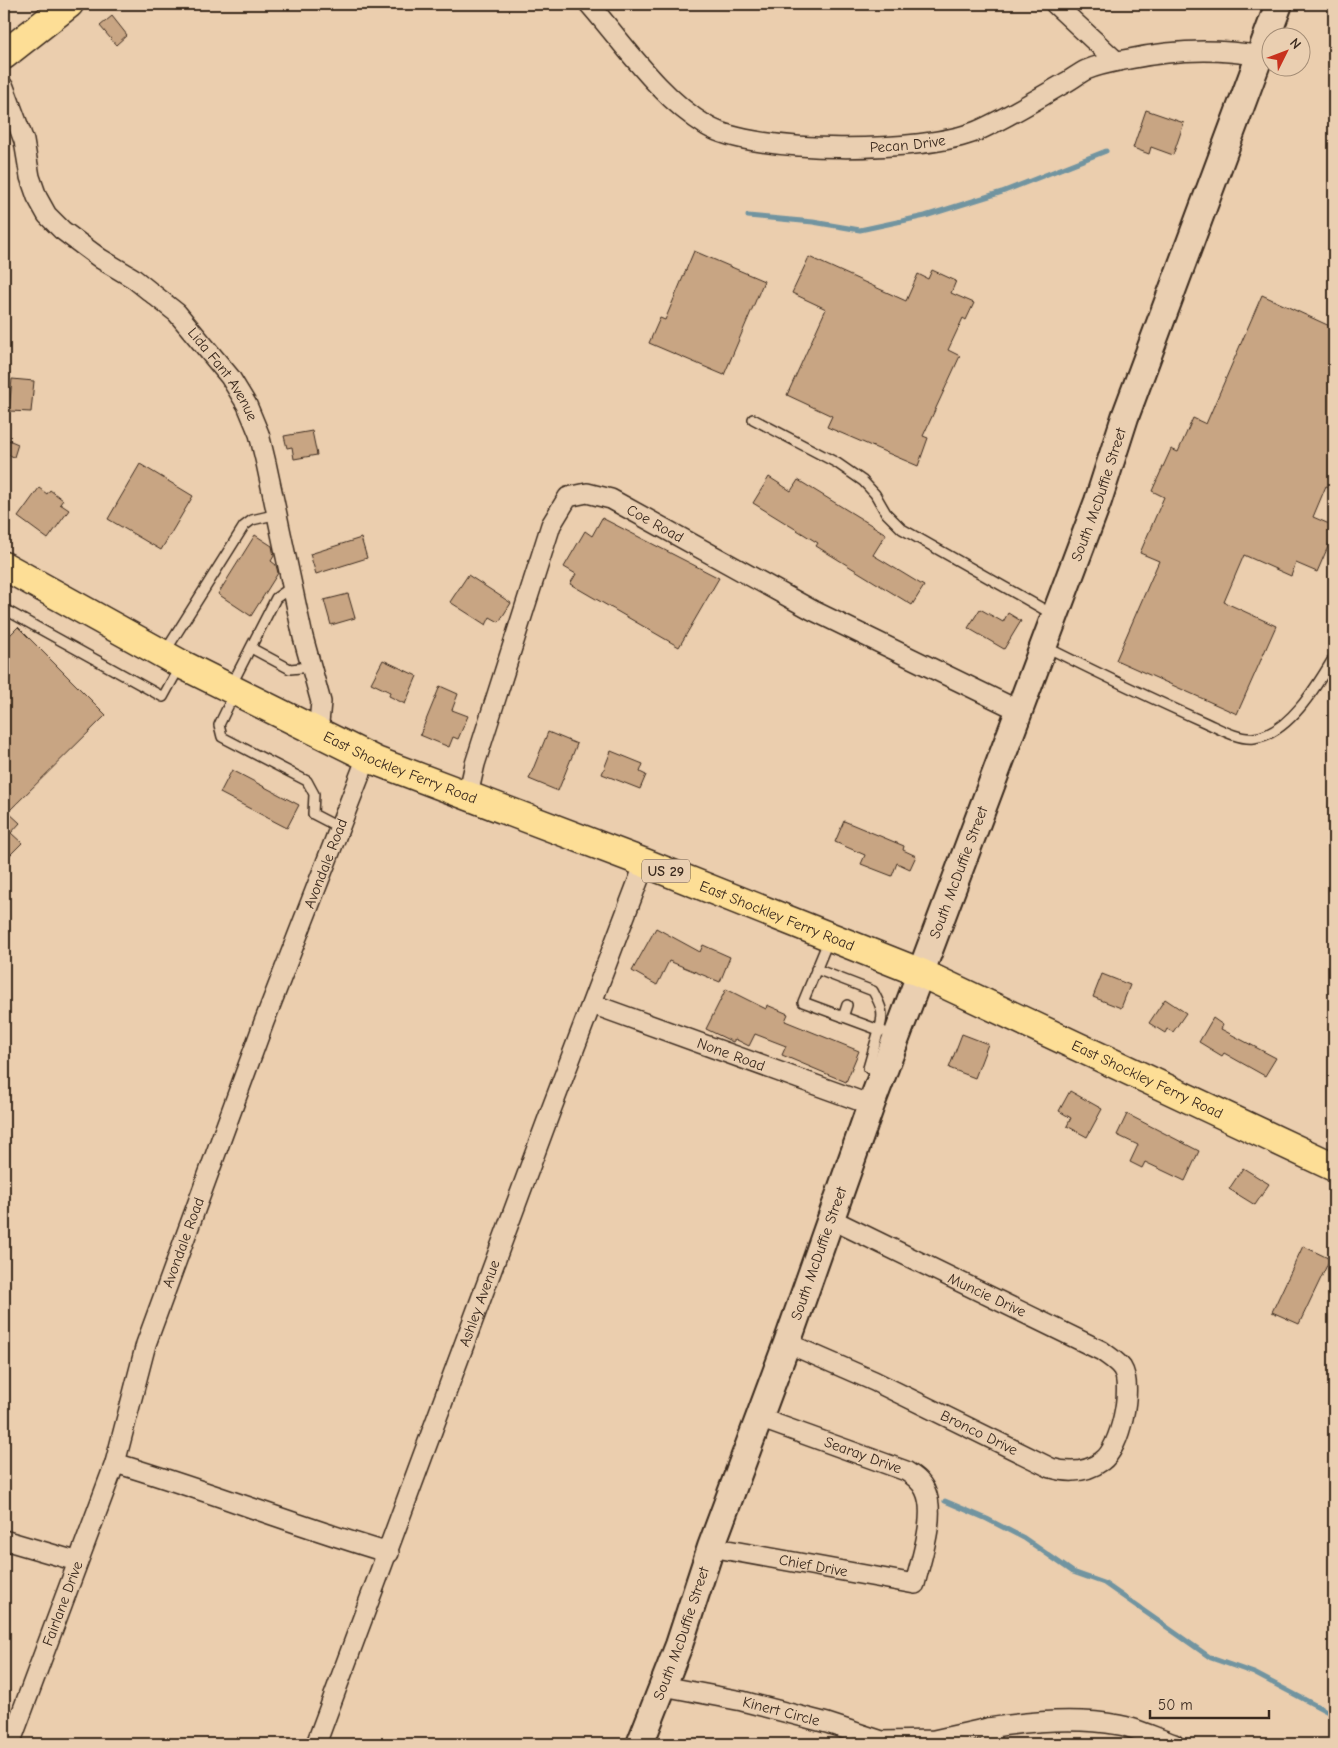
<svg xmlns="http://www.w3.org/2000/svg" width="1338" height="1748" font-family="'Comic Neue',sans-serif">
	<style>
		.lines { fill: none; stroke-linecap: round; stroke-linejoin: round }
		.stream { stroke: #7194a0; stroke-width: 5 }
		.building { fill: #c8a583; stroke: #3b2a1e }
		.lane-casing { stroke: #3b2a1e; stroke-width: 12 }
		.street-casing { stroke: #3b2a1e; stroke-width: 22 }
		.secondary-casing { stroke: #3b2a1e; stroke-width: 30 }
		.primary-casing { stroke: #3b2a1e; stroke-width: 31 }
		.highway-casing { stroke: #3b2a1e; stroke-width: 31 }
		.lane { stroke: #eacfb1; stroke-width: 9 }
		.street { stroke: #eacfb1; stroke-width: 19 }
		.secondary { stroke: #eacfb1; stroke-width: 26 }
		.primary { stroke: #fdde96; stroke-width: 28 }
		.highway { stroke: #fdde96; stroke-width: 28 }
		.labels { text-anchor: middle; stroke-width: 4; stroke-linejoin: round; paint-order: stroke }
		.shield { fill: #eacfb1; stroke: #705c4a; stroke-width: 1 }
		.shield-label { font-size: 14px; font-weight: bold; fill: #3b2a1e }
		.street-label { font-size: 15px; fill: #3b2a1e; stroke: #eacfb1 }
	</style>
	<rect width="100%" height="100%" fill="#ebceae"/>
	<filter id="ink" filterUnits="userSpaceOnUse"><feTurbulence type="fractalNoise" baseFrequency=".02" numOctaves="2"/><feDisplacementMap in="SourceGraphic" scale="10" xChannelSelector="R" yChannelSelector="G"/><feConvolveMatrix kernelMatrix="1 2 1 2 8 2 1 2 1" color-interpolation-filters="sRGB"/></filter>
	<g filter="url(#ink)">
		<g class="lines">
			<!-- stream -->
			<g class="stream">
				<polyline points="748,216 813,222 860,230 925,216 1002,192 1106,151"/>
				<polyline points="945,1501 987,1519 1024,1538 1073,1572 1104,1583 1211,1658 1254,1673 1334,1715"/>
			</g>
		</g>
		<!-- building -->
		<g class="building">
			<polygon points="112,16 127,35 116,45 100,26"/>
			<polygon points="1146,110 1184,123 1173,155 1151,147 1149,154 1133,148"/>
			<polygon points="694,251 764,281 724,375 649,343 660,318 665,320"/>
			<polygon points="809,257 906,301 918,274 928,279 932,270 956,281 951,293 974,303 966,320 963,318 948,350 960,356 923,436 928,438 918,466 827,427 832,416 787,395 826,309 792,293"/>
			<polygon points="1262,295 1334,328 1334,489 1326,486 1313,517 1334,526 1334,533 1317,572 1296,563 1291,576 1244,555 1224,602 1276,626 1237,714 1116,660 1159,561 1140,553 1164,497 1152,491 1171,449 1178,452 1193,418 1206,424"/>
			<polygon points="12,379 34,381 31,412 9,411"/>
			<polygon points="312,431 317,455 294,459 292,447 287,448 284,436"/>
			<polygon points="4,438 18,444 14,457 4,453"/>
			<polygon points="140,464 193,496 161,550 108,519"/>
			<polygon points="769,477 791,491 798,480 886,534 873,555 924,586 912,605 816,546 818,543 753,503"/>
			<polygon points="39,488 47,494 50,490 63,500 60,504 69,510 48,539 18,517"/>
			<polygon points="602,518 719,578 679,647 570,584 576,574 564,567 585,531 592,536"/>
			<polygon points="255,535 272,546 274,556 271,561 276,565 278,573 251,616 218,594"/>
			<polygon points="361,538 367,558 316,574 310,554"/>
			<polygon points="468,575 511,603 499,622 490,617 486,625 450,602"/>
			<polygon points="348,594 355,618 331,625 324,600"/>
			<polygon points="980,609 1003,622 1008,613 1021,621 1004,649 968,628"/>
			<polygon points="18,627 106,715 8,812 20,823 11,833 22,843 4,861 4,641"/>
			<polygon points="383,660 417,676 405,704 389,696 390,692 371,683"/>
			<polygon points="440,686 458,694 452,710 468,716 458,739 453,737 449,747 420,735"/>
			<polygon points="548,732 577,744 558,791 529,779"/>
			<polygon points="611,751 643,764 640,772 646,775 640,789 602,774"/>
			<polygon points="232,770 299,805 287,828 220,793"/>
			<polygon points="844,821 904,846 903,850 916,856 910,869 897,863 892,876 861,864 865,855 835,842"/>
			<polygon points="656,928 700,952 703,945 730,957 720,982 669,961 657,985 632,971"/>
			<polygon points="1102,974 1130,985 1121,1008 1093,997"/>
			<polygon points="726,989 766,1009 767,1005 788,1014 785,1021 859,1051 846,1082 782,1055 786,1046 755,1034 749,1046 735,1039 733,1042 706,1029"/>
			<polygon points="1165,999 1186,1013 1173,1032 1167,1029 1165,1033 1149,1023"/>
			<polygon points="1213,1018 1223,1025 1221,1029 1276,1058 1265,1076 1224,1053 1222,1056 1199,1042"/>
			<polygon points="962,1034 988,1044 975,1078 949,1068"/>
			<polygon points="1070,1091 1102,1109 1087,1137 1067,1126 1071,1118 1059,1111"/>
			<polygon points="1127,1114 1199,1151 1185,1181 1145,1162 1142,1168 1130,1162 1138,1145 1117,1135"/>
			<polygon points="1243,1168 1269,1184 1255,1205 1229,1189"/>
			<polygon points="1303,1246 1330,1259 1299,1324 1272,1312"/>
		</g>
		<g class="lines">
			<defs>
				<g id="lane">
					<polyline points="753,419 837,463 863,481 875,494 886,513 902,529 1052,614"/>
					<polyline points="4,609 163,697 180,666"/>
					<path d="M1046 647C1098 673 1150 698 1204 722 1218 728 1238 740 1254 738 1289 734 1318 684 1334 657"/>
					<polyline points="251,648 290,669 311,667"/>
					<polyline points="165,652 244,526 252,520 278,514"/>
					<polyline points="231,686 276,598 293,586"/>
					<polyline points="234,694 219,725 222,737 307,781 314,794 313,814 340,828"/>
					<path d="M816 969 873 991C881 1006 885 1013 879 1030L803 1002 829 939"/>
					<polyline points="843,1017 847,1005"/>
					<polyline points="882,1072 868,1068 879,1030 883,1031"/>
				</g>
				<g id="street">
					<path id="s1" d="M589 4C625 45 659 97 707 126 755 155 925 153 977 131 1007 118 1035 100 1063 84 1071 80 1078 74 1086 70 1100 64 1114 62 1129 59 1173 50 1216 48 1260 56"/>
					<polyline points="1055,4 1116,61"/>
					<path id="s2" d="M4 87 24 141 30 177 37 197 47 215 62 230 101 259 133 278 177 313 230 377 247 405 259 434 266 463 303 637 321 702 318 733"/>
					<path id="s3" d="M468 795 475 764 551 525 568 497 587 493 611 499 812 610 1020 711"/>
					<path id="s4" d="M592 1004 871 1105"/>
					<path id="s5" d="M787 1343 874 1381 1051 1468C1068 1473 1086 1473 1102 1461 1120 1449 1134 1387 1122 1368 1117 1361 1108 1356 1102 1351L831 1219"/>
					<path d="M115 1463C207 1490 297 1526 389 1553"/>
					<polyline points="4,1540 76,1561"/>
					<path id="s6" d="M711 1547 915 1584C921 1559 937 1514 925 1490 921 1481 914 1476 906 1471L759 1418"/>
					<path id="s7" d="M663 1686 742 1701 827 1723 882 1741 934 1740 988 1728"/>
					<path id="s8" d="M10 1744 115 1463 146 1344 264 1022 367 757"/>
					<path id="s9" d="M316 1744 551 1110 645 863"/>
					<path d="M992 1744 988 1728C1031 1721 1076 1717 1119 1725 1137 1728 1156 1738 1174 1744"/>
				</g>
				<g id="secondary">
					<path id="s10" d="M640 1744 679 1645 711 1547 787 1343 871 1105 1098 501 1125 417 1279 4"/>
				</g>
				<polyline id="primary" points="4,55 69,4"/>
				<g id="highway">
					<path id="s11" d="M4 566 181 664 376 761 645 863 921 973 1334 1167"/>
				</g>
			</defs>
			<!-- lane casing -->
			<use href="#lane" class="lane-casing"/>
			<!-- street casing -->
			<use href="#street" class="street-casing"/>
			<!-- secondary casing -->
			<use href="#secondary" class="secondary-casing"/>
			<!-- primary casing -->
			<use href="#primary" class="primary-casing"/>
			<!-- highway casing -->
			<use href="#highway" class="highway-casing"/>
			<!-- lane -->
			<use href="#lane" class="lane"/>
			<!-- street -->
			<use href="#street" class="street"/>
			<!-- secondary -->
			<use href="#secondary" class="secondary"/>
			<!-- primary -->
			<use href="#primary" class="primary"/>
			<!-- highway -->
			<use href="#highway" class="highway"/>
		</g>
	</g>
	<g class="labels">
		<!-- shield labels -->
		<rect class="shield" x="642" y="859.5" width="48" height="23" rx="4"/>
		<g class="shield-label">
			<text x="666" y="876">US 29</text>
		</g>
		<!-- street labels -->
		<g class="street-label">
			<text dy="5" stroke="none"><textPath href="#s1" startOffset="374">Pecan Drive</textPath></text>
			<text dy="5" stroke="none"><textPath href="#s2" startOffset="376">Lida Fant Avenue</textPath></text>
			<text dy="5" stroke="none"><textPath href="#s10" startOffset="1331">South McDuffie Street</textPath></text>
			<text dy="5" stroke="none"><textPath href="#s3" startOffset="410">Coe Road</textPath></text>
			<text dy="5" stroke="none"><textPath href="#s11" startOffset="445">East Shockley Ferry Road</textPath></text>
			<text dy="5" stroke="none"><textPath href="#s8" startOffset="936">Avondale Road</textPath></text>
			<text dy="5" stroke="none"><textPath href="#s10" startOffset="928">South McDuffie Street</textPath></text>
			<text dy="5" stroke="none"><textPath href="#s11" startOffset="850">East Shockley Ferry Road</textPath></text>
			<text dy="5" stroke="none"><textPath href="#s4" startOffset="148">None Road</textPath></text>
			<text dy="5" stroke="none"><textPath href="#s11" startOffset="1255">East Shockley Ferry Road</textPath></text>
			<text dy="5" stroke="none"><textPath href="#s8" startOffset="531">Avondale Road</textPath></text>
			<text dy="5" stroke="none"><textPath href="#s10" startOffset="522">South McDuffie Street</textPath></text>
			<text transform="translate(987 1295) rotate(25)" y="5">Muncie Drive</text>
			<text dy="5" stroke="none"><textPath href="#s9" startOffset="470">Ashley Avenue</textPath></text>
			<text dy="5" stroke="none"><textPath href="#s5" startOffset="212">Bronco Drive</textPath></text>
			<text transform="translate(863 1455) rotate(20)" y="5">Searay Drive</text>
			<text dy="5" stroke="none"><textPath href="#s6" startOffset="104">Chief Drive</textPath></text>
			<text dy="5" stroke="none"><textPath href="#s8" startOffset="150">Fairlane Drive</textPath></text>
			<text dy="5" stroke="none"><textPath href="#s10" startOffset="118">South McDuffie Street</textPath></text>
			<text dy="5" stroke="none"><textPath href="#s7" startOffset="121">Kinert Circle</textPath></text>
		</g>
	</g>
	<!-- margin -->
	<rect width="1338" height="1748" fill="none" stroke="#eacfb1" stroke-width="20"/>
	<rect x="10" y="10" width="1318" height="1728" fill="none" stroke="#3b2a1e" stroke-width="2" filter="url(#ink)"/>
	<!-- north arrow -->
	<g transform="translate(1286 52) rotate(48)"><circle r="24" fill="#eacfb1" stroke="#a48d76"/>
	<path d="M0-4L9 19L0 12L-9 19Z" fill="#c8321e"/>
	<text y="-8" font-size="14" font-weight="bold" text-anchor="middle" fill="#3b2a1e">N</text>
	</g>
	<!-- scale -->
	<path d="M1150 1710v8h119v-8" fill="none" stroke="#3b2a1e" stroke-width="2.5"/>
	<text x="1158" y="1710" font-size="15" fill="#3b2a1e" stroke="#eacfb1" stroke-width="4" paint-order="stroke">50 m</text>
</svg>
